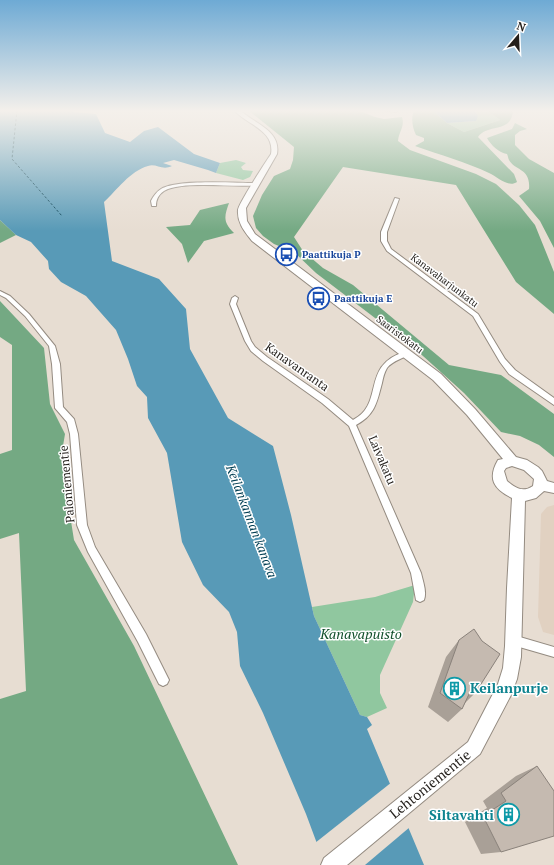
<svg xmlns="http://www.w3.org/2000/svg" width="554" height="865" font-family="'PT Serif',serif">
	<style>
		.built { fill: #e1d1c1 }
		.green { fill: #90c79f }
		.forest { fill: #74a983 }
		.water { fill: #589ab7 }
		.pier { fill: #e7ddd2 }
		.lines { fill: none; stroke-linecap: round; stroke-linejoin: round }
		.ferry { stroke: #023f54; stroke-width: 1; stroke-dasharray: 2.5 2; stroke-linecap: butt }
		.street-casing { stroke: #948b81; stroke-width: 2 }
		.secondary-casing { stroke: #948b81; stroke-width: 2 }
		.street { fill: #fff; fill-rule: evenodd }
		.secondary { fill: #fff; fill-rule: evenodd }
		.wall { fill: #a9a097 }
		.building { fill: #c5bab0; stroke: #8a827b }
		.labels { text-anchor: middle; stroke-width: 3; stroke-linejoin: round; paint-order: stroke }
		.far-transit-label { font-size: 10px; font-weight: bold; fill: #164399; stroke: #fff; text-anchor: start }
		.far-street-label { font-size: 10px; fill: #231f1b; stroke: #fff }
		.street-label { font-size: 12px; fill: #231f1b; stroke: #fff }
		.water-label { font-size: 13px; font-style: italic; fill: #023f54; stroke: #fff }
		.near-park-label { font-size: 14px; font-style: italic; fill: #11502b; stroke: #fff }
		.near-culture-label { font-size: 14px; font-weight: bold; fill: #0d838f; stroke: #fff; text-anchor: start }
		.near-street-label { font-size: 14px; fill: #231f1b; stroke: #fff }
	</style>
	<rect width="100%" height="100%" fill="#e7ddd2"/>
	<!-- built -->
	<polygon class="built" points="554,505 554,635 543,632 538,617 541,514 547,507"/>
	<!-- green -->
	<g class="green">
		<polygon points="474,110 489,112 500,120 464,132 447,123 476,121 476,112"/>
		<polygon points="236,160 246,163 241,167 243,170 253,171 250,177 243,180 216,173 220,163"/>
		<polygon points="415,585 413,602 380,675 380,693 387,708 367,717 360,715 314,616 312,607 375,597"/>
	</g>
	<!-- forest -->
	<g class="forest">
		<path d="M248 110H357L375 117 384 119 402 117C405 127 399 131 398 141L410 150 476 174 496 184 519 205 535 225 554 272V314L516 282 456 185 343 167 294 237 303 251 323 268 353 285 449 365 501 375 554 414V457L539 445 520 436 501 432 464 393 413 347 316 273 294 252 274 244 263 236 256 228 253 216 262 195 274 176 290 169 293 160 294 147Z"/>
		<path d="M414 110H432L447 123 464 132 500 120 489 112 482 110H513C512 134 488 123 478 137L514 174 517 182C508 188 498 177 489 173 466 162 440 155 415 146L424 141V138L416 135C412 127 411 118 414 110Z"/>
		<path d="M515 123 527 129 520 131 515 135V145L529 159 554 173V248L540 221 519 196 529 189C531 168 515 171 509 160 508 158 508 156 507 154 499 153 491 145 487 138L512 129Z"/>
		<path d="M229 203C224 217 223 222 234 233L204 241 188 263 182 244 166 227 190 225 200 210Z"/>
		<polygon points="0,220 16,235 0,243"/>
		<polygon points="0,301 44,348 50,404 65,434 61,458 74,540 134,646 238,865 0,865 0,699 26,691 19,533 0,539 0,454 12,450 12,345 0,337"/>
	</g>
	<!-- water -->
	<g class="water">
		<path d="M0 110H73L74 112 96 114 105 133 130 142 144 131 158 127 194 154 220 163 216 173 208 170 174 160 163 163 172 166C162 171 156 163 148 166 130 171 117 190 104 202L112 261 159 279 186 309 190 349 228 418 273 446 291 515 314 616 360 715 367 717 372 725 367 729 424 865H325L306 814 263 713 240 666 237 632 229 612 203 585 182 542 167 453 148 418 147 397 137 386 128 359 116 330 86 296 61 282 49 269 48 261 31 242 16 235 0 220Z"/>
		<polygon points="432,110 474,110 478,116 476,121 447,123"/>
	</g>
	<!-- pier -->
	<polygon class="pier" points="392,782 410,827 365,865 323,865 315,843"/>
	<g class="lines">
		<!-- ferry -->
		<polyline class="ferry" points="17,110 12,159 62,216"/>
		<defs>
			<g id="street">
				<polygon points="381,110 398,110 398,111 396,112"/>
				<path d="M256 183H258V185C235 188 182 180 164 191 158 195 156 200 156 206H152L151 201C153 197 156 192 161 189 177 179 235 183 256 183Z"/>
				<polygon points="395,198 399,199 387,232 387,241 391,249 478,314 505,359 515,370 554,398 554,405 509,374 500,362 473,316 387,251 381,241 381,232"/>
				<polygon points="0,291 10,296 29,314 55,346 60,364 63,407 74,419 78,434 87,525 95,547 146,634 169,680 167,684 163,686 159,684 138,642 88,552 77,525 70,434 67,422 55,408 52,364 49,346 25,316 6,298 0,295"/>
				<path d="M235 296 238 298 236 304 251 341 255 347 267 357 328 399 353 420C386 403 359 365 407 351L410 353C404 359 393 360 387 368 384 373 383 378 382 383 377 402 375 415 356 425L421 573C423 582 427 592 424 600L420 602 416 600 411 573 349 426 322 403 263 361 251 351 245 341 230 304 232 298Z"/>
				<polygon points="513,635 554,647 554,657 509,644 508,640 509,636"/>
			</g>
			<path id="secondary" d="M234 110H240C254 124 281 130 277 154L246 208 247 221 255 234 441 374 475 409 516 457 527 460 538 467 542 471 547 481 554 483V493L544 491 536 498 525 501 521 657 517 679 511 695 480 754 347 865H321L324 858 468 742 498 684 503 668 505 646 507 588 512 498C494 489 487 479 498 460L503 459 467 415 433 380 252 241C245 232 237 223 238 210 239 203 265 163 271 154 275 130 247 125 234 110ZM512 466 524 470 534 479 533 486C523 493 515 488 507 481L504 471 506 468Z"/>
		</defs>
		<!-- street casing -->
		<use href="#street" class="street-casing"/>
		<!-- secondary casing -->
		<use href="#secondary" class="secondary-casing"/>
		<!-- street -->
		<use href="#street" class="street"/>
		<!-- secondary -->
		<use href="#secondary" class="secondary"/>
	</g>
	<!-- wall -->
	<g class="wall">
		<polygon points="459,640 476,692 465,703 462,709 448,722 428,707 446,657"/>
		<polygon points="537,766 501,852 481,854 465,822 487,808 483,801 516,776"/>
	</g>
	<!-- building -->
	<g class="building">
		<polygon points="474,629 482,641 500,654 476,692 470,692 462,709 440,693 459,640"/>
		<polygon points="537,766 554,791 554,836 501,852 483,816 506,801 501,793"/>
	</g>
	<!-- sky -->
	<linearGradient id="sky" x2="0" y2="1"><stop stop-color="#6eaad4"/><stop offset="0.48" stop-color="#f4f0eb"/><stop offset="1" stop-color="#f4f0eb" stop-opacity="0"/></linearGradient>
	<rect width="554" height="231" fill="url(#sky)"/>
	<!-- icons -->
	<defs>
		<symbol id="bus-ring" viewBox="-11 -11 22 22"><circle r="9.5" fill="#fff" stroke="#1a4fb4" stroke-width="1.5"/><path d="M-5-6H5V4H4V6H2V4H-2V6H-4V4H-5ZM-3.5-4V0h7V-4ZM-3.5 1.2v1.5H-2V1.2ZM2 1.2v1.5H3.5V1.2Z" fill="#1a4fb4"/></symbol>
		<symbol id="building-ring" viewBox="-11 -11 22 22"><circle r="9.5" fill="#fff" stroke="#0f9aa8" stroke-width="1.5"/><path d="M-4-6H4V6H1V3H-1V6H-4ZM-2.5-4.3h1.7v1.8h-1.7ZM.8-4.3h1.7v1.8H.8ZM-2.5-1h1.7V.8h-1.7ZM.8-1h1.7V.8H.8Z" fill="#0f9aa8"/></symbol>
	</defs>
	<g fill-rule="evenodd">
		<use href="#bus-ring" x="274" y="242" width="25" height="25"/>
		<use href="#bus-ring" x="306" y="286" width="25" height="25"/>
		<use href="#building-ring" x="442" y="676" width="25" height="25"/>
		<use href="#building-ring" x="496" y="802" width="25" height="25"/>
	</g>
	<g class="labels">
		<!-- far-transit labels -->
		<g class="far-transit-label">
			<text x="302" y="258">Paattikuja P</text>
			<text x="334" y="302">Paattikuja E</text>
		</g>
		<!-- far-street labels -->
		<g class="far-street-label">
			<text transform="translate(445 280) rotate(37)" y="4">Kanavaharjunkatu</text>
			<text transform="translate(400 334) rotate(37)" y="4">Saaristokatu</text>
		</g>
		<!-- street labels -->
		<g class="street-label">
			<text transform="translate(297 367) rotate(35)" y="4">Kanavanranta</text>
			<text transform="translate(382 460) rotate(67)" y="4">Laivakatu</text>
			<text transform="translate(67 484) rotate(-95)" y="4">Paloniementie</text>
		</g>
		<!-- water labels -->
		<g class="water-label">
			<text transform="translate(252 521) rotate(69)" y="5">Keilankannan kanava</text>
		</g>
		<!-- near-park labels -->
		<g class="near-park-label">
			<text x="361" y="639">Kanavapuisto</text>
		</g>
		<!-- near-culture labels -->
		<g class="near-culture-label">
			<text x="470" y="693">Keilanpurje</text>
			<text x="494" y="820" text-anchor="end">Siltavahti</text>
		</g>
		<!-- near-street labels -->
		<g class="near-street-label">
			<text transform="translate(430 784) rotate(-39)" y="5">Lehtoniementie</text>
		</g>
	</g>
	<!-- north arrow -->
	<g transform="translate(518 36) rotate(19)" stroke="#ffffff" stroke-width="3" paint-order="stroke">
	<path d="M0-3L7 15L0 10L-7 15Z" fill="#231f1b"/>
	<text y="-6" font-size="11" font-weight="bold" text-anchor="middle" fill="#231f1b">N</text>
	</g>
</svg>
